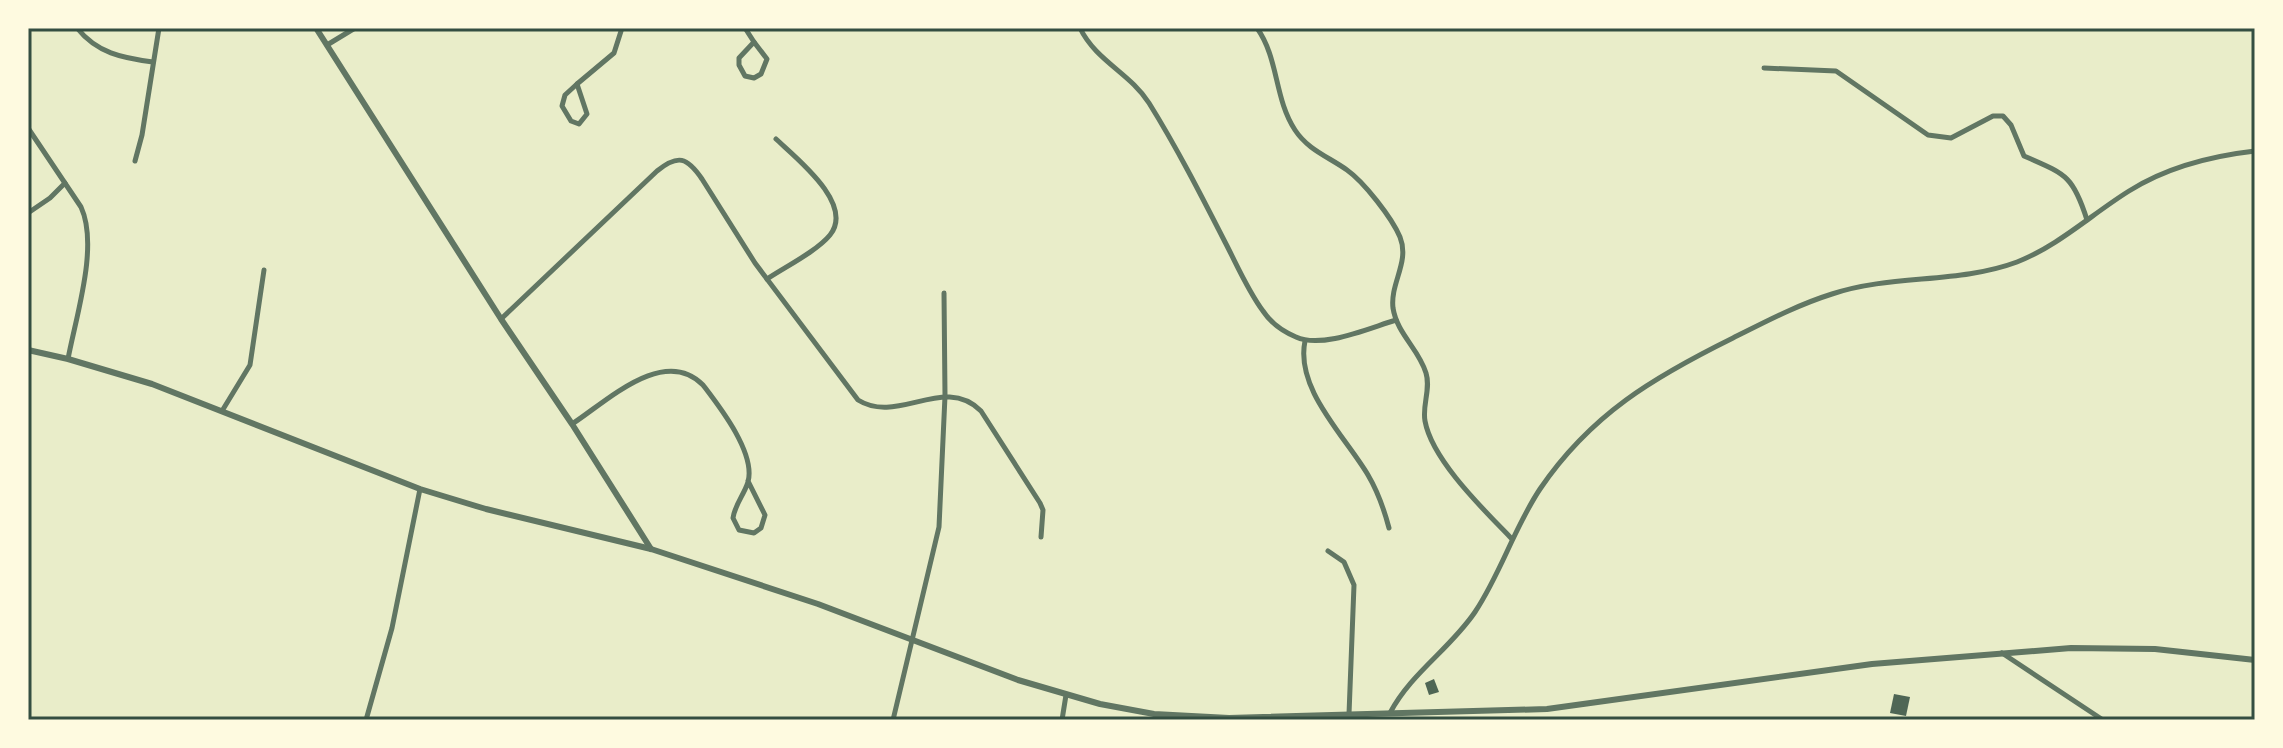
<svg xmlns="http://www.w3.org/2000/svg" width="2283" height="748" font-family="'Golos Text',sans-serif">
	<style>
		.building { fill: #4f6655 }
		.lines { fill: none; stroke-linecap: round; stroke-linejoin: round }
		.minor { stroke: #617663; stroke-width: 5 }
		.tertiary { stroke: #617663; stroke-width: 6 }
		.neatline { fill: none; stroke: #344e41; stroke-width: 3 }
	</style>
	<rect width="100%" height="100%" fill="#e9edc9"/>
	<!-- building -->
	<g class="building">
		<polygon points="1434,679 1439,692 1429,695 1425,683"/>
		<polygon points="1894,694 1910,697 1906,716 1890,713"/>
	</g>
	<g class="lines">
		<!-- minor -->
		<g class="minor">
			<path d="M77 28C97 53 122 58 153 62"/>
			<polyline points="745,28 754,42"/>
			<path d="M1080 28C1096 61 1130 73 1149 103 1177 148 1201 195 1225 242 1237 265 1248 291 1263 311 1271 323 1284 332 1296 337 1322 349 1369 328 1396 320"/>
			<path d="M1257 28C1279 59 1274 98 1295 130 1308 150 1329 157 1347 170 1364 182 1392 218 1400 237 1410 262 1390 283 1393 308 1397 334 1419 349 1426 373 1431 389 1422 405 1425 421 1432 460 1484 510 1511 538"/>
			<polygon points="754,42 767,59 761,74 754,78 745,76 739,65 739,58"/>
			<polyline points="327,45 355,28"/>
			<path d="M1764 68 1836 71 1928 135 1951 138 1993 116H2003L2011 125 2024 156C2065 174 2073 175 2087 220"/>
			<polygon points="577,84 587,114 579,124 571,121 562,106 565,95"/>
			<polyline points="577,84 614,53 622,28"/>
			<path d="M28 128 81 207C99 246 76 316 68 359"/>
			<polyline points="135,161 142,135 159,28"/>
			<polyline points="28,213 50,198 65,183"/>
			<path d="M767 279C785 267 817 251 830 235 855 204 796 158 776 139"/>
			<path d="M501 319 657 171C678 154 687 157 702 179L755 263 858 400C898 425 944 374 981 411L1040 503 1043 510 1041 537"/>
			<path d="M1305 341C1295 389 1345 436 1368 475 1378 492 1384 509 1389 528"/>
			<polyline points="222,411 250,365 264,270"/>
			<path d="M572 424C606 402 664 345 703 385 719 406 756 453 748 482 744 495 735 504 733 518L739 530 754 533 761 528 765 515 748 481"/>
			<polyline points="1328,551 1344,562 1354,585 1349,714"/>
			<polyline points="2002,653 2103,720"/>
			<path d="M1390 713C1411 673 1450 649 1475 612 1501 573 1514 528 1540 489 1591 414 1654 377 1733 338 1765 322 1797 305 1832 294 1892 274 1958 284 2017 262 2058 246 2092 214 2129 191 2167 167 2211 156 2255 151"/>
			<polyline points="366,720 392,628 420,489"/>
			<polyline points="893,720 939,527 945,396 944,293"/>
			<polyline points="1062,720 1066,695"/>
		</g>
		<!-- tertiary -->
		<g class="tertiary">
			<polyline points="316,28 501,319 572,424 651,549"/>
			<polyline points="28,350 68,359 152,384 420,489 486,509 651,549 818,604 1018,680 1100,704 1154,714 1229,718 1547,709 1872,664 2071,648 2155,649 2255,660"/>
		</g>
	</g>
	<!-- border -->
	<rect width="2283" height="748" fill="none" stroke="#fefae0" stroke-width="60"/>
	<rect x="30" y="30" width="2223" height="688" class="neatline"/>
</svg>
